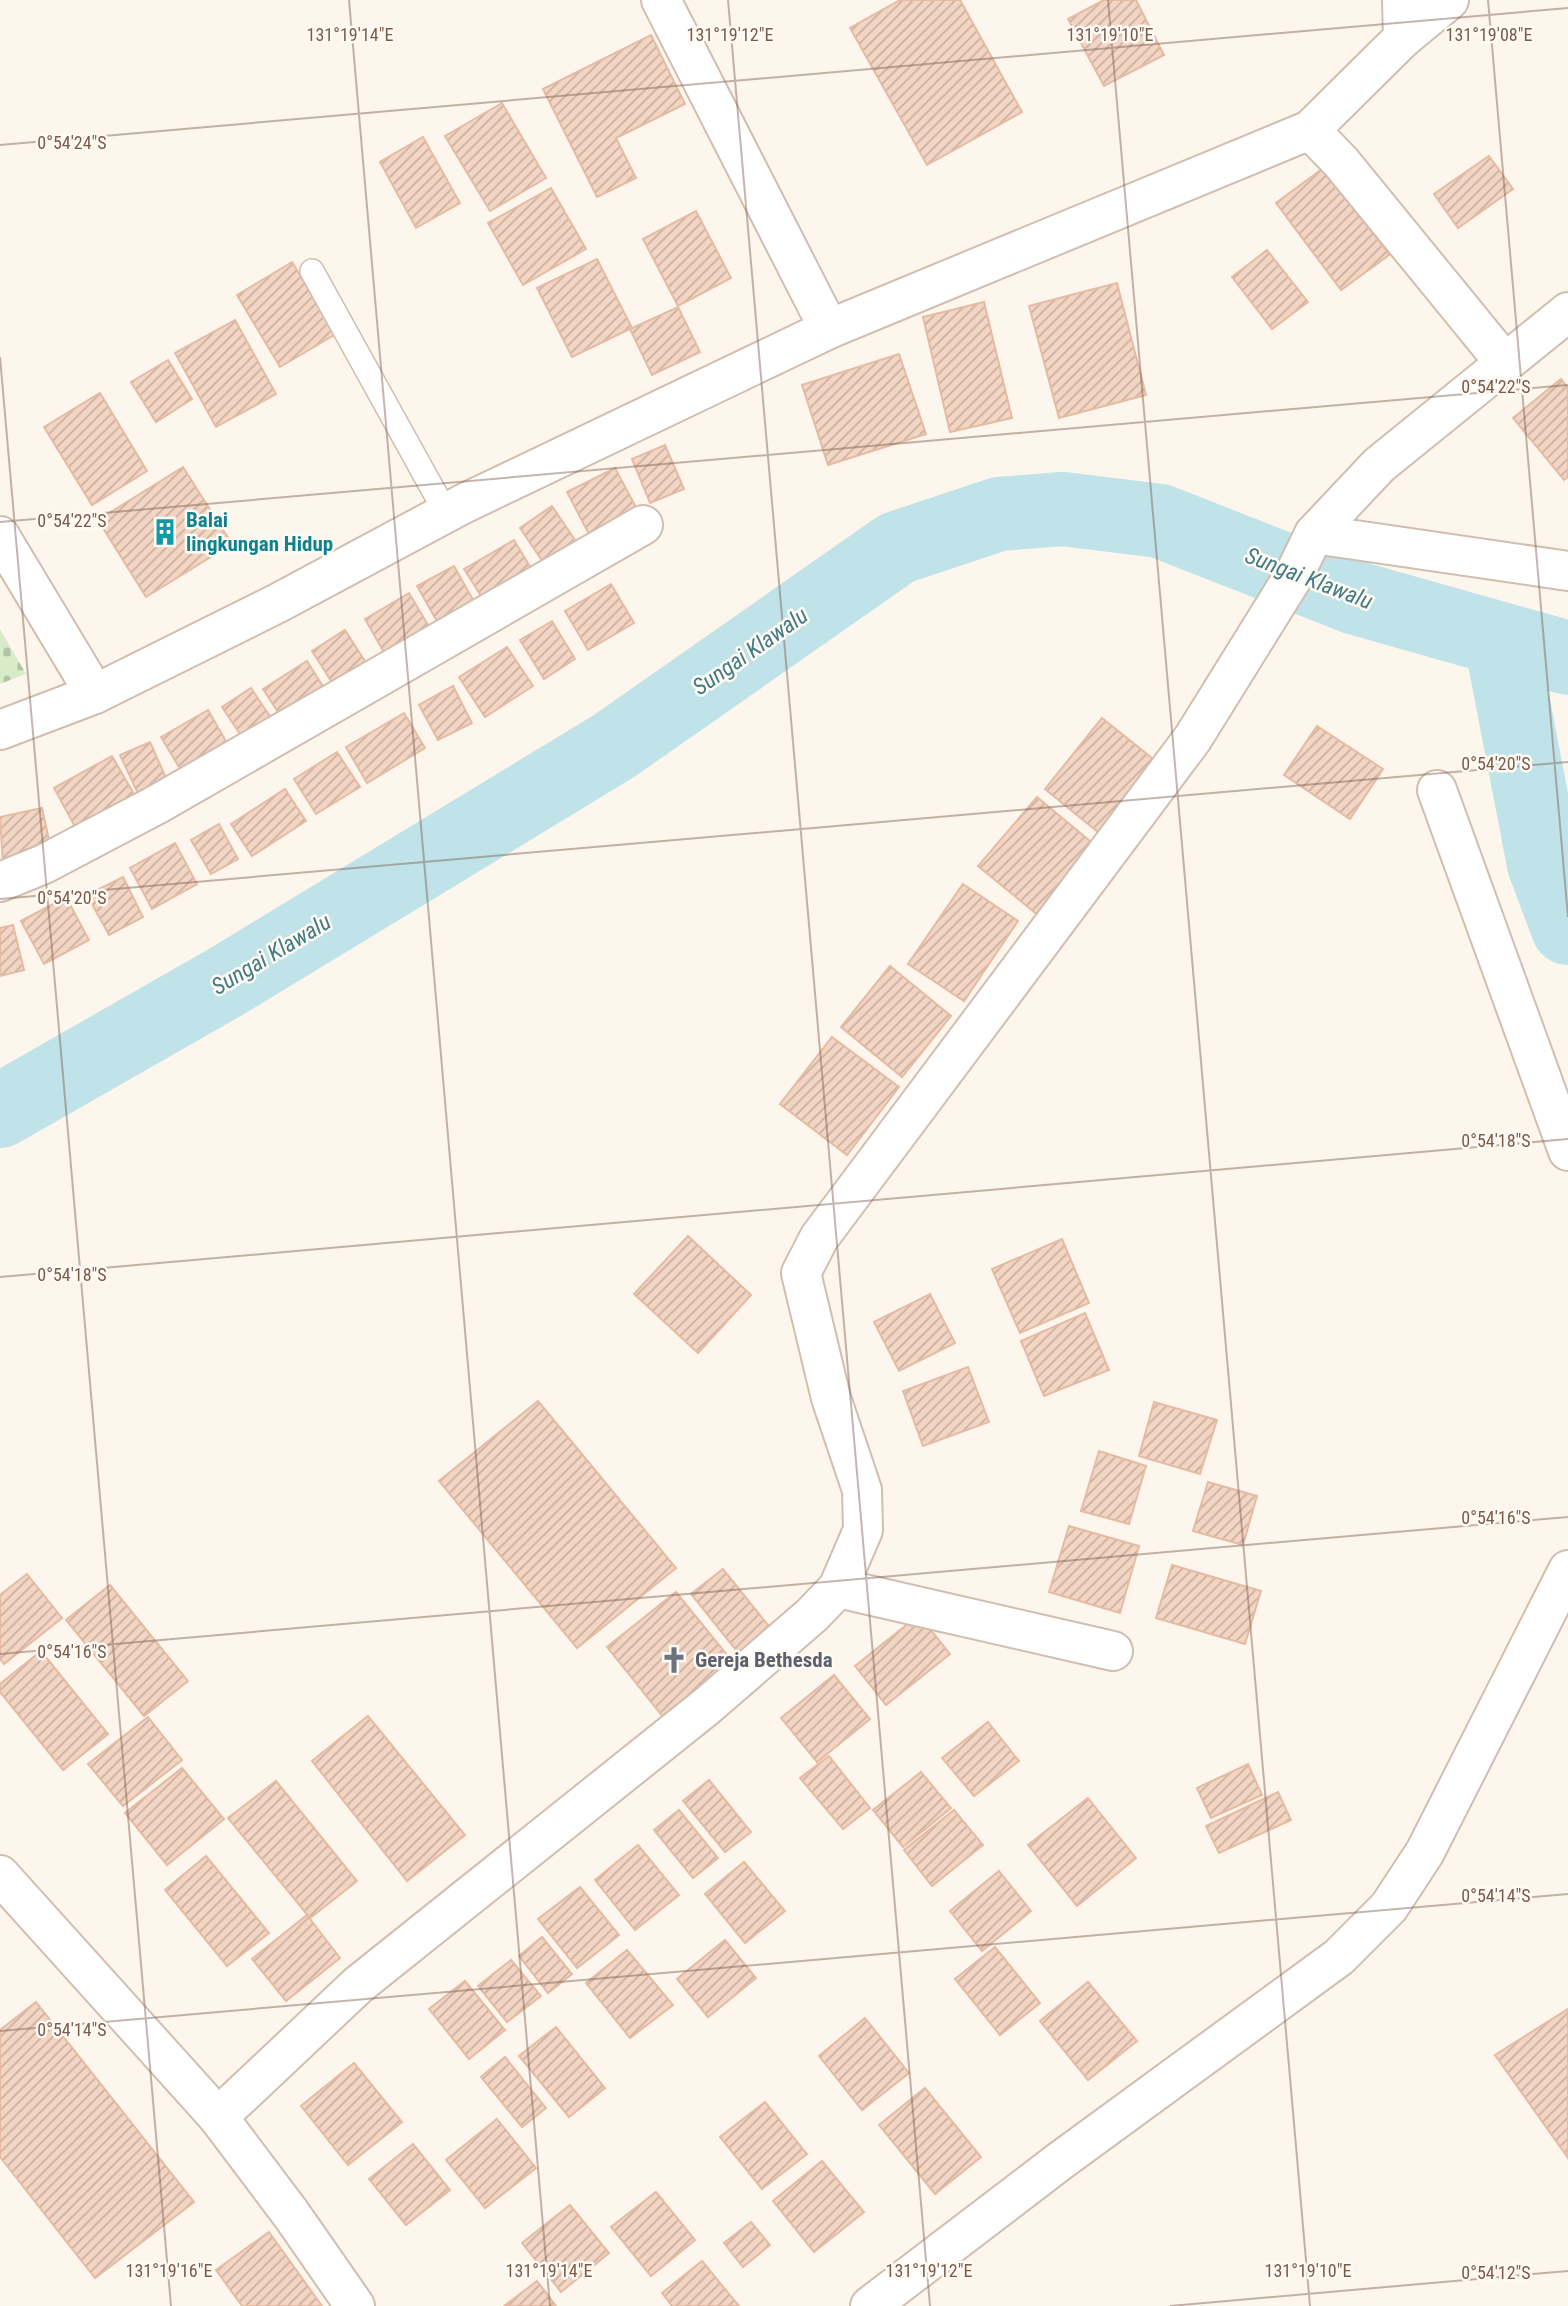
<svg xmlns="http://www.w3.org/2000/svg" width="1568" height="2306" font-family="'Roboto Condensed',sans-serif">
	<style>
		.cemetery { fill: url(#cemetery-stones) }
		.lines { fill: none; stroke-linecap: round; stroke-linejoin: round }
		.river { stroke: #bfe3e8; stroke-width: 74 }
		.building { fill: url(#building-hatch); stroke: #e6bba3; stroke-width: 2 }
		.lane-casing { stroke: #d1beb0; stroke-width: 26 }
		.street-casing { stroke: #d1beb0; stroke-width: 42 }
		.lane { stroke: #fff; stroke-width: 23 }
		.street { stroke: #fff; stroke-width: 38 }
		.ticks { fill: none; stroke: #7a5c4d; stroke-width: 2; stroke-opacity: 0.45 }
		.labels { text-anchor: middle; stroke-width: 5; stroke-linejoin: round; paint-order: stroke }
		.culture-label { font-size: 21px; font-weight: bold; fill: #0d838f; stroke: #fffaf3; text-anchor: start }
		.worship-label { font-size: 21px; font-weight: bold; fill: #5b616d; stroke: #fffaf3; text-anchor: start }
		.water-label { font-size: 23px; font-style: italic; fill: #437c86; stroke: #fffaf3 }
		.ticks-label { font-size: 18px; text-anchor: middle; fill: #7a5c4d; stroke: #fffaf3; stroke-width: 5; stroke-linejoin: round; paint-order: stroke }
	</style>
	<defs>
		<pattern id="cemetery-stones" width="16" height="16" patternUnits="userSpaceOnUse" patternTransform="scale(1.75)"><rect width="16" height="16" fill="#d8ecc9"/><path d="M2 7V4a2 2 0 0 1 4 0v3zM10 15v-3a2 2 0 0 1 4 0v3z" fill="#b4c2a5"/></pattern>
		<pattern id="building-hatch" width="6" height="6" patternUnits="userSpaceOnUse" patternTransform="scale(1.75)"><rect width="6" height="6" fill="#f3d5c3"/><path d="M-1 1l2-2M0 6l6-6M5 7l2-2" fill="none" stroke="#cab0a1"/></pattern>
	</defs>
	<rect width="100%" height="100%" fill="#fdf6ec"/>
	<!-- cemetery -->
	<polygon class="cemetery" points="0,629 26,674 0,684"/>
	<g class="lines">
		<!-- river -->
		<g class="river">
			<polyline points="1501,641 1544,864 1568,928"/>
			<polyline points="0,1111 229,980 614,746 897,548 999,514 1063,509 1160,521 1356,598 1568,658"/>
		</g>
	</g>
	<!-- building -->
	<g class="building">
		<polygon points="900,0 960,0 1022,112 927,165 850,28"/>
		<polygon points="1104,0 1136,0 1164,55 1104,86 1068,19"/>
		<polygon points="651,35 685,104 616,138 636,178 597,197 543,89"/>
		<polygon points="502,103 546,178 490,211 445,136"/>
		<polygon points="423,137 460,203 416,228 380,162"/>
		<polygon points="1489,156 1513,189 1458,228 1434,194"/>
		<polygon points="1325,167 1389,255 1341,290 1276,203"/>
		<polygon points="551,188 586,249 523,285 488,223"/>
		<polygon points="696,211 731,278 678,306 643,239"/>
		<polygon points="1267,250 1308,302 1272,329 1232,277"/>
		<polygon points="597,259 632,328 572,357 537,288"/>
		<polygon points="292,262 336,334 280,367 237,295"/>
		<polygon points="1117,283 1146,395 1059,418 1029,306"/>
		<polygon points="984,302 1012,418 950,432 923,317"/>
		<polygon points="678,307 700,352 652,375 630,329"/>
		<polygon points="235,320 276,394 216,427 175,353"/>
		<polygon points="899,354 926,434 828,465 802,385"/>
		<polygon points="168,360 192,399 156,422 131,382"/>
		<polygon points="1561,379 1568,388 1568,477 1564,480 1513,418"/>
		<polygon points="100,393 147,471 92,505 44,427"/>
		<polygon points="665,445 684,489 650,503 632,459"/>
		<polygon points="183,467 232,544 146,597 98,520"/>
		<polygon points="615,468 639,513 591,538 567,492"/>
		<polygon points="552,506 575,540 543,562 520,528"/>
		<polygon points="514,540 532,570 483,599 464,569"/>
		<polygon points="454,566 476,605 439,625 417,586"/>
		<polygon points="611,584 634,623 588,650 565,611"/>
		<polygon points="409,593 431,630 386,656 365,619"/>
		<polygon points="552,621 575,659 544,679 520,640"/>
		<polygon points="345,630 368,666 335,687 312,651"/>
		<polygon points="507,647 533,686 485,717 459,677"/>
		<polygon points="307,661 329,696 285,723 263,689"/>
		<polygon points="453,686 472,723 438,740 419,705"/>
		<polygon points="251,688 277,727 248,746 222,707"/>
		<polygon points="208,710 231,750 185,777 161,737"/>
		<polygon points="404,713 425,748 367,783 346,747"/>
		<polygon points="1102,718 1162,766 1104,837 1045,789"/>
		<polygon points="1317,726 1383,769 1350,819 1284,775"/>
		<polygon points="150,742 170,787 141,800 120,755"/>
		<polygon points="337,752 360,787 316,814 294,779"/>
		<polygon points="112,756 138,801 79,834 54,788"/>
		<polygon points="285,789 306,821 252,856 231,824"/>
		<polygon points="1037,797 1097,847 1039,916 978,866"/>
		<polygon points="42,808 52,854 3,864 0,817"/>
		<polygon points="219,824 238,859 211,874 191,840"/>
		<polygon points="175,843 197,884 152,909 130,868"/>
		<polygon points="123,877 143,917 109,935 87,895"/>
		<polygon points="963,884 1018,921 964,1001 908,964"/>
		<polygon points="66,897 89,940 44,964 21,921"/>
		<polygon points="13,925 24,970 0,976 0,928"/>
		<polygon points="890,966 951,1016 902,1077 841,1027"/>
		<polygon points="832,1037 899,1087 847,1155 780,1104"/>
		<polygon points="688,1236 751,1295 698,1353 634,1294"/>
		<polygon points="1062,1239 1089,1303 1020,1333 992,1269"/>
		<polygon points="930,1294 955,1343 899,1371 874,1322"/>
		<polygon points="1085,1313 1109,1370 1044,1396 1021,1341"/>
		<polygon points="968,1367 989,1422 923,1446 903,1391"/>
		<polygon points="538,1401 676,1568 577,1648 439,1481"/>
		<polygon points="1154,1402 1217,1420 1200,1474 1139,1456"/>
		<polygon points="1099,1451 1146,1466 1129,1524 1081,1511"/>
		<polygon points="1208,1482 1257,1496 1243,1545 1193,1531"/>
		<polygon points="1069,1526 1139,1546 1120,1613 1049,1592"/>
		<polygon points="1172,1565 1261,1591 1245,1644 1156,1618"/>
		<polygon points="723,1569 780,1640 748,1665 691,1594"/>
		<polygon points="27,1574 62,1618 4,1664 0,1659 0,1595"/>
		<polygon points="110,1585 188,1681 144,1716 66,1620"/>
		<polygon points="676,1592 741,1672 672,1728 607,1647"/>
		<polygon points="919,1615 950,1654 886,1705 855,1666"/>
		<polygon points="41,1651 108,1734 63,1770 0,1692 0,1684"/>
		<polygon points="834,1675 870,1719 817,1762 781,1718"/>
		<polygon points="368,1716 465,1835 407,1881 312,1761"/>
		<polygon points="148,1717 182,1760 123,1806 88,1764"/>
		<polygon points="988,1722 1019,1761 974,1796 942,1758"/>
		<polygon points="829,1756 870,1808 843,1829 800,1778"/>
		<polygon points="1248,1764 1262,1795 1211,1818 1197,1788"/>
		<polygon points="182,1768 224,1819 167,1865 125,1813"/>
		<polygon points="921,1772 951,1808 903,1847 873,1810"/>
		<polygon points="709,1780 751,1832 725,1852 683,1801"/>
		<polygon points="276,1781 357,1881 310,1918 228,1818"/>
		<polygon points="1278,1792 1291,1820 1219,1853 1206,1826"/>
		<polygon points="1088,1798 1136,1858 1077,1906 1028,1845"/>
		<polygon points="679,1810 718,1858 693,1878 654,1830"/>
		<polygon points="954,1810 983,1845 932,1886 904,1850"/>
		<polygon points="638,1845 679,1895 635,1930 595,1880"/>
		<polygon points="206,1856 269,1933 227,1966 165,1890"/>
		<polygon points="744,1862 785,1911 745,1943 705,1894"/>
		<polygon points="999,1871 1031,1911 982,1951 950,1911"/>
		<polygon points="580,1887 619,1935 577,1968 538,1919"/>
		<polygon points="307,1915 340,1958 286,2001 252,1959"/>
		<polygon points="542,1937 572,1974 548,1993 519,1956"/>
		<polygon points="725,1940 756,1978 708,2017 677,1979"/>
		<polygon points="995,1947 1040,2003 1000,2035 955,1979"/>
		<polygon points="627,1950 673,2005 630,2038 586,1983"/>
		<polygon points="511,1960 541,1996 507,2022 478,1986"/>
		<polygon points="465,1981 505,2030 469,2059 429,2009"/>
		<polygon points="1088,1982 1137,2041 1088,2080 1040,2021"/>
		<polygon points="36,2002 194,2202 95,2278 0,2157 0,2030"/>
		<polygon points="1568,2009 1568,2158 1495,2055"/>
		<polygon points="865,2018 909,2073 862,2110 819,2056"/>
		<polygon points="556,2027 605,2088 569,2117 519,2056"/>
		<polygon points="505,2057 546,2108 522,2127 481,2077"/>
		<polygon points="354,2063 402,2122 348,2165 301,2106"/>
		<polygon points="925,2088 981,2157 935,2194 879,2125"/>
		<polygon points="765,2102 807,2154 762,2189 720,2137"/>
		<polygon points="497,2119 536,2168 485,2208 446,2160"/>
		<polygon points="413,2144 450,2190 406,2225 369,2179"/>
		<polygon points="822,2161 864,2212 814,2252 773,2201"/>
		<polygon points="656,2192 695,2240 651,2276 611,2227"/>
		<polygon points="570,2205 609,2253 561,2292 522,2243"/>
		<polygon points="751,2222 770,2245 743,2267 724,2243"/>
		<polygon points="269,2232 322,2306 242,2306 216,2270"/>
		<polygon points="702,2261 739,2306 672,2306 662,2293"/>
		<polygon points="537,2281 556,2306 504,2306"/>
	</g>
	<g class="lines">
		<defs>
			<polyline id="lane" points="312,271 446,513"/>
			<g id="street">
				<polyline points="661,0 829,329"/>
				<polyline points="1403,38 1449,0"/>
				<polyline points="1310,130 1341,162 1505,363"/>
				<polyline points="1314,534 1568,571"/>
				<polyline points="0,536 95,694"/>
				<polyline points="0,730 95,694 278,603 463,504 829,329 1310,130 1403,38 1402,0"/>
				<polyline points="1437,790 1568,1151"/>
				<polyline points="0,882 44,864 156,805 643,525"/>
				<polyline points="838,1588 1113,1651"/>
				<polyline points="0,1875 218,2117 291,2214 355,2306"/>
				<polyline points="218,2117 358,1985 707,1706 812,1615 838,1588 863,1530 862,1490 831,1398 801,1273 819,1238 1193,738 1293,577 1314,534 1379,465 1568,312"/>
				<polyline points="870,2306 1060,2161 1339,1957 1389,1907 1425,1852 1568,1570"/>
			</g>
		</defs>
		<!-- lane casing -->
		<use href="#lane" class="lane-casing"/>
		<!-- street casing -->
		<use href="#street" class="street-casing"/>
		<!-- lane -->
		<use href="#lane" class="lane"/>
		<!-- street -->
		<use href="#street" class="street"/>
	</g>
	<!-- ticks -->
	<path class="ticks" d="M349 0 550 2306M728 0 930 2306M1108 0 1310 2306M1488 0 1568 917M0 145 1568 8M0 357 171 2306M0 522 1568 385M0 899 1568 762M0 1277 1568 1139M0 1654 1568 1517M0 2031 1568 1894M1170 2306 1568 2271"/>
	<!-- icons -->
	<defs>
		<symbol id="building-bare" viewBox="-9 -9 18 18"><path d="M-4-6H4V6H1V3H-1V6H-4ZM-2.5-4.3h1.7v1.8h-1.7ZM.8-4.3h1.7v1.8H.8ZM-2.5-1h1.7V.8h-1.7ZM.8-1h1.7V.8H.8Z" fill="#0f9aa8" stroke="#fffaf3" stroke-width="2.5" paint-order="stroke"/></symbol>
		<symbol id="church-bare" viewBox="-9 -9 18 18"><path d="M-1.2-6h2.4v3.5h3.3v2.4h-3.3V6h-2.4V-.1h-3.3v-2.4h3.3Z" fill="#6b7280" stroke="#fffaf3" stroke-width="2.5" paint-order="stroke"/></symbol>
	</defs>
	<g fill-rule="evenodd">
		<use href="#building-bare" x="146" y="513" width="38" height="38"/>
		<use href="#church-bare" x="655" y="1641" width="38" height="38"/>
	</g>
	<g class="labels">
		<!-- culture labels -->
		<g class="culture-label">
			<text x="186" y="527">Balai<tspan x="186" dy="24">lingkungan Hidup</tspan></text>
		</g>
		<!-- worship labels -->
		<g class="worship-label">
			<text x="695" y="1667">Gereja Bethesda</text>
		</g>
		<!-- water labels -->
		<g class="water-label">
			<text transform="translate(1309 578) rotate(21)" y="8">Sungai Klawalu</text>
			<text transform="translate(750 651) rotate(-35)" y="8">Sungai Klawalu</text>
			<text transform="translate(271 954) rotate(-31)" y="8">Sungai Klawalu</text>
		</g>
	</g>
	<g class="ticks-label">
		<text x="350" y="41">131°19'14"E</text>
		<text x="730" y="41">131°19'12"E</text>
		<text x="1110" y="41">131°19'10"E</text>
		<text x="1489" y="41">131°19'08"E</text>
		<text x="72" y="149">0°54'24"S</text>
		<text x="1496" y="393">0°54'22"S</text>
		<text x="72" y="527">0°54'22"S</text>
		<text x="1496" y="770">0°54'20"S</text>
		<text x="72" y="904">0°54'20"S</text>
		<text x="1496" y="1147">0°54'18"S</text>
		<text x="72" y="1281">0°54'18"S</text>
		<text x="1496" y="1524">0°54'16"S</text>
		<text x="72" y="1658">0°54'16"S</text>
		<text x="1496" y="1902">0°54'14"S</text>
		<text x="72" y="2036">0°54'14"S</text>
		<text x="169" y="2277">131°19'16"E</text>
		<text x="549" y="2277">131°19'14"E</text>
		<text x="929" y="2277">131°19'12"E</text>
		<text x="1308" y="2277">131°19'10"E</text>
		<text x="1496" y="2279">0°54'12"S</text>
	</g>
</svg>
